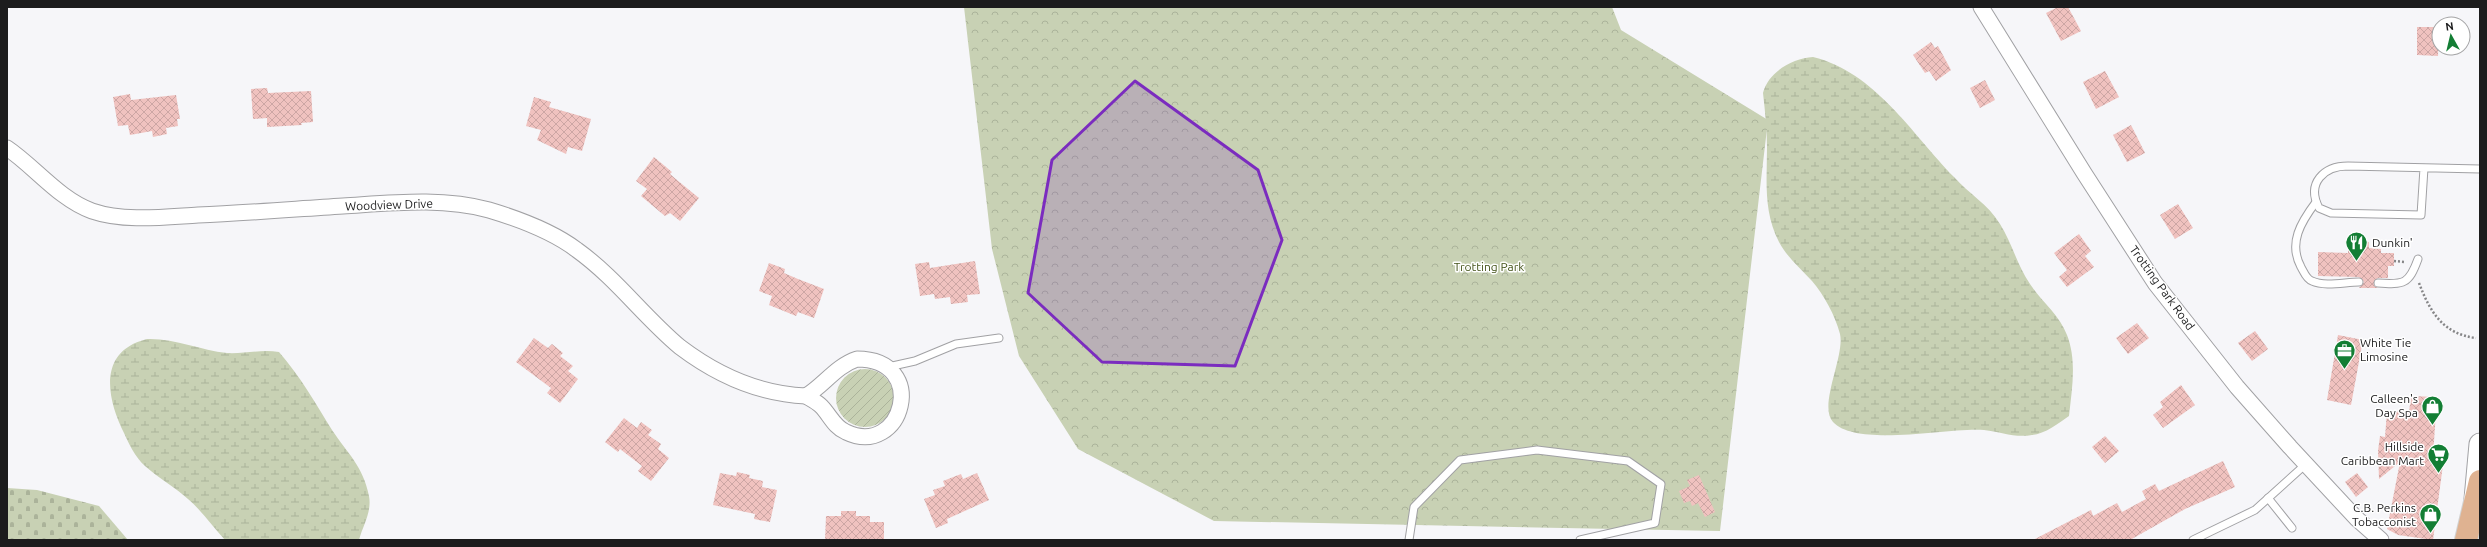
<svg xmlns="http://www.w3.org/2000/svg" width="2487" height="547" font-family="Ubuntu,sans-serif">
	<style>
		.wetland { fill: url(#wetland-marsh) }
		.cemetery { fill: url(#cemetery-stones) }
		.park { fill: url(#park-crowns) }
		.garden { fill: url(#garden-furrows) }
		.building { fill: url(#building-cross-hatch) }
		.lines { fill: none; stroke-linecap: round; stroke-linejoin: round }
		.lane-casing { stroke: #a1a1a4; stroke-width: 9 }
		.street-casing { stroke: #a1a1a4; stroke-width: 17 }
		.secondary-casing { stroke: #a1a1a4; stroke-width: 23 }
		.primary-casing { stroke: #d2d2d2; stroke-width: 24 }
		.path { stroke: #868688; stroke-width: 2.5; stroke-dasharray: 2 2; stroke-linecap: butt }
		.lane { stroke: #fff; stroke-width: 7 }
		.street { stroke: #fff; stroke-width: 15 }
		.secondary { stroke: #fff; stroke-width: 21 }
		.primary { stroke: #dfb291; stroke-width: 22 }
		.marked { fill: #7b2cbf; fill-opacity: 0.2; stroke: #7b2cbf; stroke-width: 3; stroke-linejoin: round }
		.labels { text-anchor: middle; stroke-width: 3; stroke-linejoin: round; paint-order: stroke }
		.street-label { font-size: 12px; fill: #1c1c1d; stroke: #fff }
		.poi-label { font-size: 12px; fill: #1c1c1d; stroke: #fff; text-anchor: end }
		.park-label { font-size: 12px; fill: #445319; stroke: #fff }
	</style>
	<defs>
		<pattern id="wetland-marsh" width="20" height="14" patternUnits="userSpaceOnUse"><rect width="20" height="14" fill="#c8d1b4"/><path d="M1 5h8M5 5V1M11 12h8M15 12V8" fill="none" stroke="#abb39a"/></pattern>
		<pattern id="cemetery-stones" width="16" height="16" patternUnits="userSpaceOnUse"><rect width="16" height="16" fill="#c8d1b4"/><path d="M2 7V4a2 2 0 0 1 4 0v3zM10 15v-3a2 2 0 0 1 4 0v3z" fill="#abb39a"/></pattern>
		<pattern id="park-crowns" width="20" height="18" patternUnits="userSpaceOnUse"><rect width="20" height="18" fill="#c8d1b4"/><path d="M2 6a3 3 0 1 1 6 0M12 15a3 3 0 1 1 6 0" fill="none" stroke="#abb39a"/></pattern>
		<pattern id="garden-furrows" width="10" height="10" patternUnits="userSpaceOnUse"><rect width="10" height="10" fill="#c8d1b4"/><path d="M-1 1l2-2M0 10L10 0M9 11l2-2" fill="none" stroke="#abb39a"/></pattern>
		<pattern id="building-cross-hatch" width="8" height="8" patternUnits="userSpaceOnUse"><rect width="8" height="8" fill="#f0c2bf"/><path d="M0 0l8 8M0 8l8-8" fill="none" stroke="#cda6a4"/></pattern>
	</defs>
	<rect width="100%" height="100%" fill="#f6f6f9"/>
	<!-- wetland -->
	<g class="wetland">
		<path d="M1813 57C1875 72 1912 134 1954 177 1969 194 1988 204 2000 224 2012 243 2017 265 2030 284 2042 302 2059 314 2067 335 2077 361 2072 388 2069 416 2059 423 2045 434 2032 435 2015 438 2001 432 1984 430 1950 427 1857 448 1833 422 1818 406 1845 356 1840 334 1835 315 1824 295 1812 281 1800 268 1787 257 1779 242 1763 211 1767 180 1767 147 1767 129 1765 111 1763 93 1768 72 1793 58 1813 57Z"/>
		<path d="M147 339C174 338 200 350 227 353 244 354 262 349 279 352 300 376 316 404 332 430 348 454 363 466 369 496 372 512 363 525 359 540H225C213 527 202 511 188 499 175 487 158 478 145 466 135 457 129 444 124 433 106 397 98 351 147 339Z"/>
	</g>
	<!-- cemetery -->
	<polygon class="cemetery" points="7,488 37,490 99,506 128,540 7,540"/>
	<!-- park -->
	<polygon class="park" points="964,7 1612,7 1621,30 1768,120 1720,531 1214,521 1078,449 1019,356 992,249"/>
	<!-- garden -->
	<circle class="garden" cx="865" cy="398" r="29"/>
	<!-- building -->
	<g class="building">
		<polygon points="2058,7 2068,7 2081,31 2061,41 2046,13"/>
		<polygon points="2417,27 2439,27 2438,56 2417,55"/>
		<polygon points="1931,42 1935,48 1938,46 1951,70 1936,81 1929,71 1925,73 1913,55"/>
		<polygon points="2105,71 2119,97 2096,109 2083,82"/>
		<polygon points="1985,80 1995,100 1980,108 1970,88"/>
		<polygon points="267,88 268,93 311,91 313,122 301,123 302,125 267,127 267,118 253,119 251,89"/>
		<polygon points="130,94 131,100 176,95 180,119 177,119 178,126 166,128 167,134 153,137 152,131 130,135 128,125 118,126 113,97"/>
		<polygon points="534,97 551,102 549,107 591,119 582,151 568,147 566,154 537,140 541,130 526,126"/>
		<polygon points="2131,125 2145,153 2127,162 2113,135"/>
		<polygon points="654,157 672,172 670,174 677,180 699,198 680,221 670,213 665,216 641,196 647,189 636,181"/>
		<polygon points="2178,204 2193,228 2175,239 2160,215"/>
		<polygon points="2079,234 2091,251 2085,256 2094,267 2067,287 2059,277 2067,270 2054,253"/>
		<polygon points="2355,241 2369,242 2369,248 2381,249 2381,253 2394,253 2394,266 2388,266 2388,278 2378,278 2374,281 2374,286 2378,288 2359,288 2364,282 2359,277 2318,276 2318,252 2348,253 2348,248 2354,248"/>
		<polygon points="975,261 980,294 967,295 968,302 951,304 950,297 935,299 934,294 920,296 915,264 929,262 930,268"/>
		<polygon points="769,263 785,269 784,273 798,279 824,289 814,318 798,312 796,316 769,305 772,296 759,291"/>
		<polygon points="2137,323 2149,338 2128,354 2116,338"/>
		<polygon points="2255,331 2268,349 2252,361 2238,343"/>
		<polygon points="2338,335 2363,340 2351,405 2327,400"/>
		<polygon points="534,338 548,348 552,344 563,353 560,356 573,366 568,371 578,379 560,403 547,393 551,388 516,362"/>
		<polygon points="2181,385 2195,405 2163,428 2153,415 2163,407 2160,402"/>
		<polygon points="2411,396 2437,397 2433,456 2444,457 2433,540 2398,535 2387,529 2400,462 2379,479 2378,451 2380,436 2385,437 2387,411 2409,412"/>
		<polygon points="624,418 637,428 641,422 652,430 648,435 661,444 658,449 669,458 651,481 638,471 642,466 620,449 618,452 605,442"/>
		<polygon points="2105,436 2119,451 2105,463 2092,447"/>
		<polygon points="2223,461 2235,487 2185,509 2130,540 2033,540 2091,510 2093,516 2117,503 2122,512 2146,499 2142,491 2155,484 2159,491"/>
		<polygon points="737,472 750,475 749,478 763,481 762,487 777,490 770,522 754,519 755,514 713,505 720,473 736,476"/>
		<polygon points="977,473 989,500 947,519 948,523 936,528 924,499 935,495 933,490 945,486 943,481 961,474 963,479"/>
		<polygon points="2357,473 2368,487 2356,497 2345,482"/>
		<polygon points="1699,475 1715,512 1705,517 1698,503 1692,506 1690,501 1684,503 1679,491 1690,486 1687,480"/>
		<polygon points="841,511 856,511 856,516 870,516 870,522 884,522 884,540 825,540 826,516 841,516"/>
	</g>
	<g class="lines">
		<defs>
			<g id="lane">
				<path d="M2424 168 2421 215 2331 213 2319 208C2306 183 2324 166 2348 166L2480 169"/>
				<path d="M2316 202C2301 222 2288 243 2301 267 2304 272 2306 279 2312 281 2325 287 2345 282 2359 282"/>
				<path d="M2378 283C2404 285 2409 284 2418 259"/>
				<polyline points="888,367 915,361 956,344 999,338"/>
				<polyline points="2268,498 2292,528"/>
				<polyline points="1409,540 1414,507 1460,460 1537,450 1628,461 1661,484 1655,523 1580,540"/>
				<polyline points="2193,540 2255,510 2306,464"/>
			</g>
			<g id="street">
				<polyline points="1981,7 2084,173 2155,283 2237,387 2290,447 2356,518 2381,540"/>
				<path d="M7 148C35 167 59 199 92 211 124 222 164 217 198 215 246 213 295 209 343 206 391 203 442 197 489 210 519 219 552 231 577 250 616 278 644 317 680 347 717 375 759 394 806 396"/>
				<path d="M857 359C930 359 903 459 846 432 834 427 830 415 821 406 817 402 811 399 806 396 824 385 836 366 857 359Z"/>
			</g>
			<polyline id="secondary" points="2475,499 2480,444"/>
			<polyline id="primary" points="2466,540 2480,481"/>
		</defs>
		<!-- lane casing -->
		<use href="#lane" class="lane-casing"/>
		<!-- street casing -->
		<use href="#street" class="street-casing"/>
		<!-- secondary casing -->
		<use href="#secondary" class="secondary-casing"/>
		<!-- primary casing -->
		<use href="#primary" class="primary-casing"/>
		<!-- path -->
		<g class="path">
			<polyline points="2394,261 2405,262"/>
			<path d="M2419 283C2430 312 2443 334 2476 338"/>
		</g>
		<!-- lane -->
		<use href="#lane" class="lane"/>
		<!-- street -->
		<use href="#street" class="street"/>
		<!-- secondary -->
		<use href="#secondary" class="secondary"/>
		<!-- primary -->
		<use href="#primary" class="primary"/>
	</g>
	<!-- marked area -->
	<path class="marked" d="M1135 81 1258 170 1282 240 1235 366 1102 362 1028 293 1052 160Z"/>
	<!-- icons -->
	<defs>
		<symbol id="restaurant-pin" viewBox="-11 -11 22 30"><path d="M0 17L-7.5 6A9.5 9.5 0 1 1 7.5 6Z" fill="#137e34" stroke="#fff"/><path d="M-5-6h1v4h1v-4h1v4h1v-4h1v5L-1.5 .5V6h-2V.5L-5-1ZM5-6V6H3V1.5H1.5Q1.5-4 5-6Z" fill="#fff"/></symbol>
		<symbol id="office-pin" viewBox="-11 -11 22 30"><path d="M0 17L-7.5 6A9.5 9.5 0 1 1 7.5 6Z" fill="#137e34" stroke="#fff"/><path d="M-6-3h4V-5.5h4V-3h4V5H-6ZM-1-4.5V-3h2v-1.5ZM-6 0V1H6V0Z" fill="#fff"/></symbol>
		<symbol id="shop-pin" viewBox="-11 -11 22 30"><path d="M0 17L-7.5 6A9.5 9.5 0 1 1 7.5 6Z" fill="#137e34" stroke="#fff"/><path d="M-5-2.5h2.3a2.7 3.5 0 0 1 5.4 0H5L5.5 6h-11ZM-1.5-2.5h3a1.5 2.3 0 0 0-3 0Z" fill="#fff"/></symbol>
		<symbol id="supermarket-pin" viewBox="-11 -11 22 30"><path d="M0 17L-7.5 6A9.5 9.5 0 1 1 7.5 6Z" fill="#137e34" stroke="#fff"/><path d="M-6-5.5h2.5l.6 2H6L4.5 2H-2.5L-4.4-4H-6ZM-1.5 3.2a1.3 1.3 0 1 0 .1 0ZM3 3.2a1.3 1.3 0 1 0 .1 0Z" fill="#fff"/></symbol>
	</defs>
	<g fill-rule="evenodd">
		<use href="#restaurant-pin" x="2344" y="230" width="25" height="34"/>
		<use href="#office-pin" x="2332" y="338" width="25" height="34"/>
		<use href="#shop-pin" x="2420" y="394" width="25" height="34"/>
		<use href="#supermarket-pin" x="2426" y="442" width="25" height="34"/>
		<use href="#shop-pin" x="2418" y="502" width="25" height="34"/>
	</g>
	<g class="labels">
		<!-- street labels -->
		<g class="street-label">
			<text transform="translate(389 205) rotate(-2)" y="4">Woodview Drive</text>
			<text transform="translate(2162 288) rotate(54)" y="4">Trotting Park Road</text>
		</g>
		<!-- poi labels -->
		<g class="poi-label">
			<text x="2372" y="247" text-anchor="start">Dunkin'</text>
			<text x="2360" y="347" text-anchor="start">White Tie<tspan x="2360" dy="14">Limosine</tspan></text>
			<text x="2418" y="403">Calleen's<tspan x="2418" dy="14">Day Spa</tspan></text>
			<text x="2424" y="451">Hillside<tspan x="2424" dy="14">Caribbean Mart</tspan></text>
			<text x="2416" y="512">C.B. Perkins<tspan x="2416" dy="14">Tobacconist</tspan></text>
		</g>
		<!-- park labels -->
		<g class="park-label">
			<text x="1489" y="271">Trotting Park</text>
		</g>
	</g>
	<!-- border -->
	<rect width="2487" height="547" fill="none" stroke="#1c1c1d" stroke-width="16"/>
	<!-- north arrow -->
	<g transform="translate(2451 36) rotate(352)"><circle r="19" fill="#ffffff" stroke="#a4a4a5"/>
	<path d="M0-3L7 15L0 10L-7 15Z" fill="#137e34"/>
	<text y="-6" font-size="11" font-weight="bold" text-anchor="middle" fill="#1c1c1d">N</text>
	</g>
</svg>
